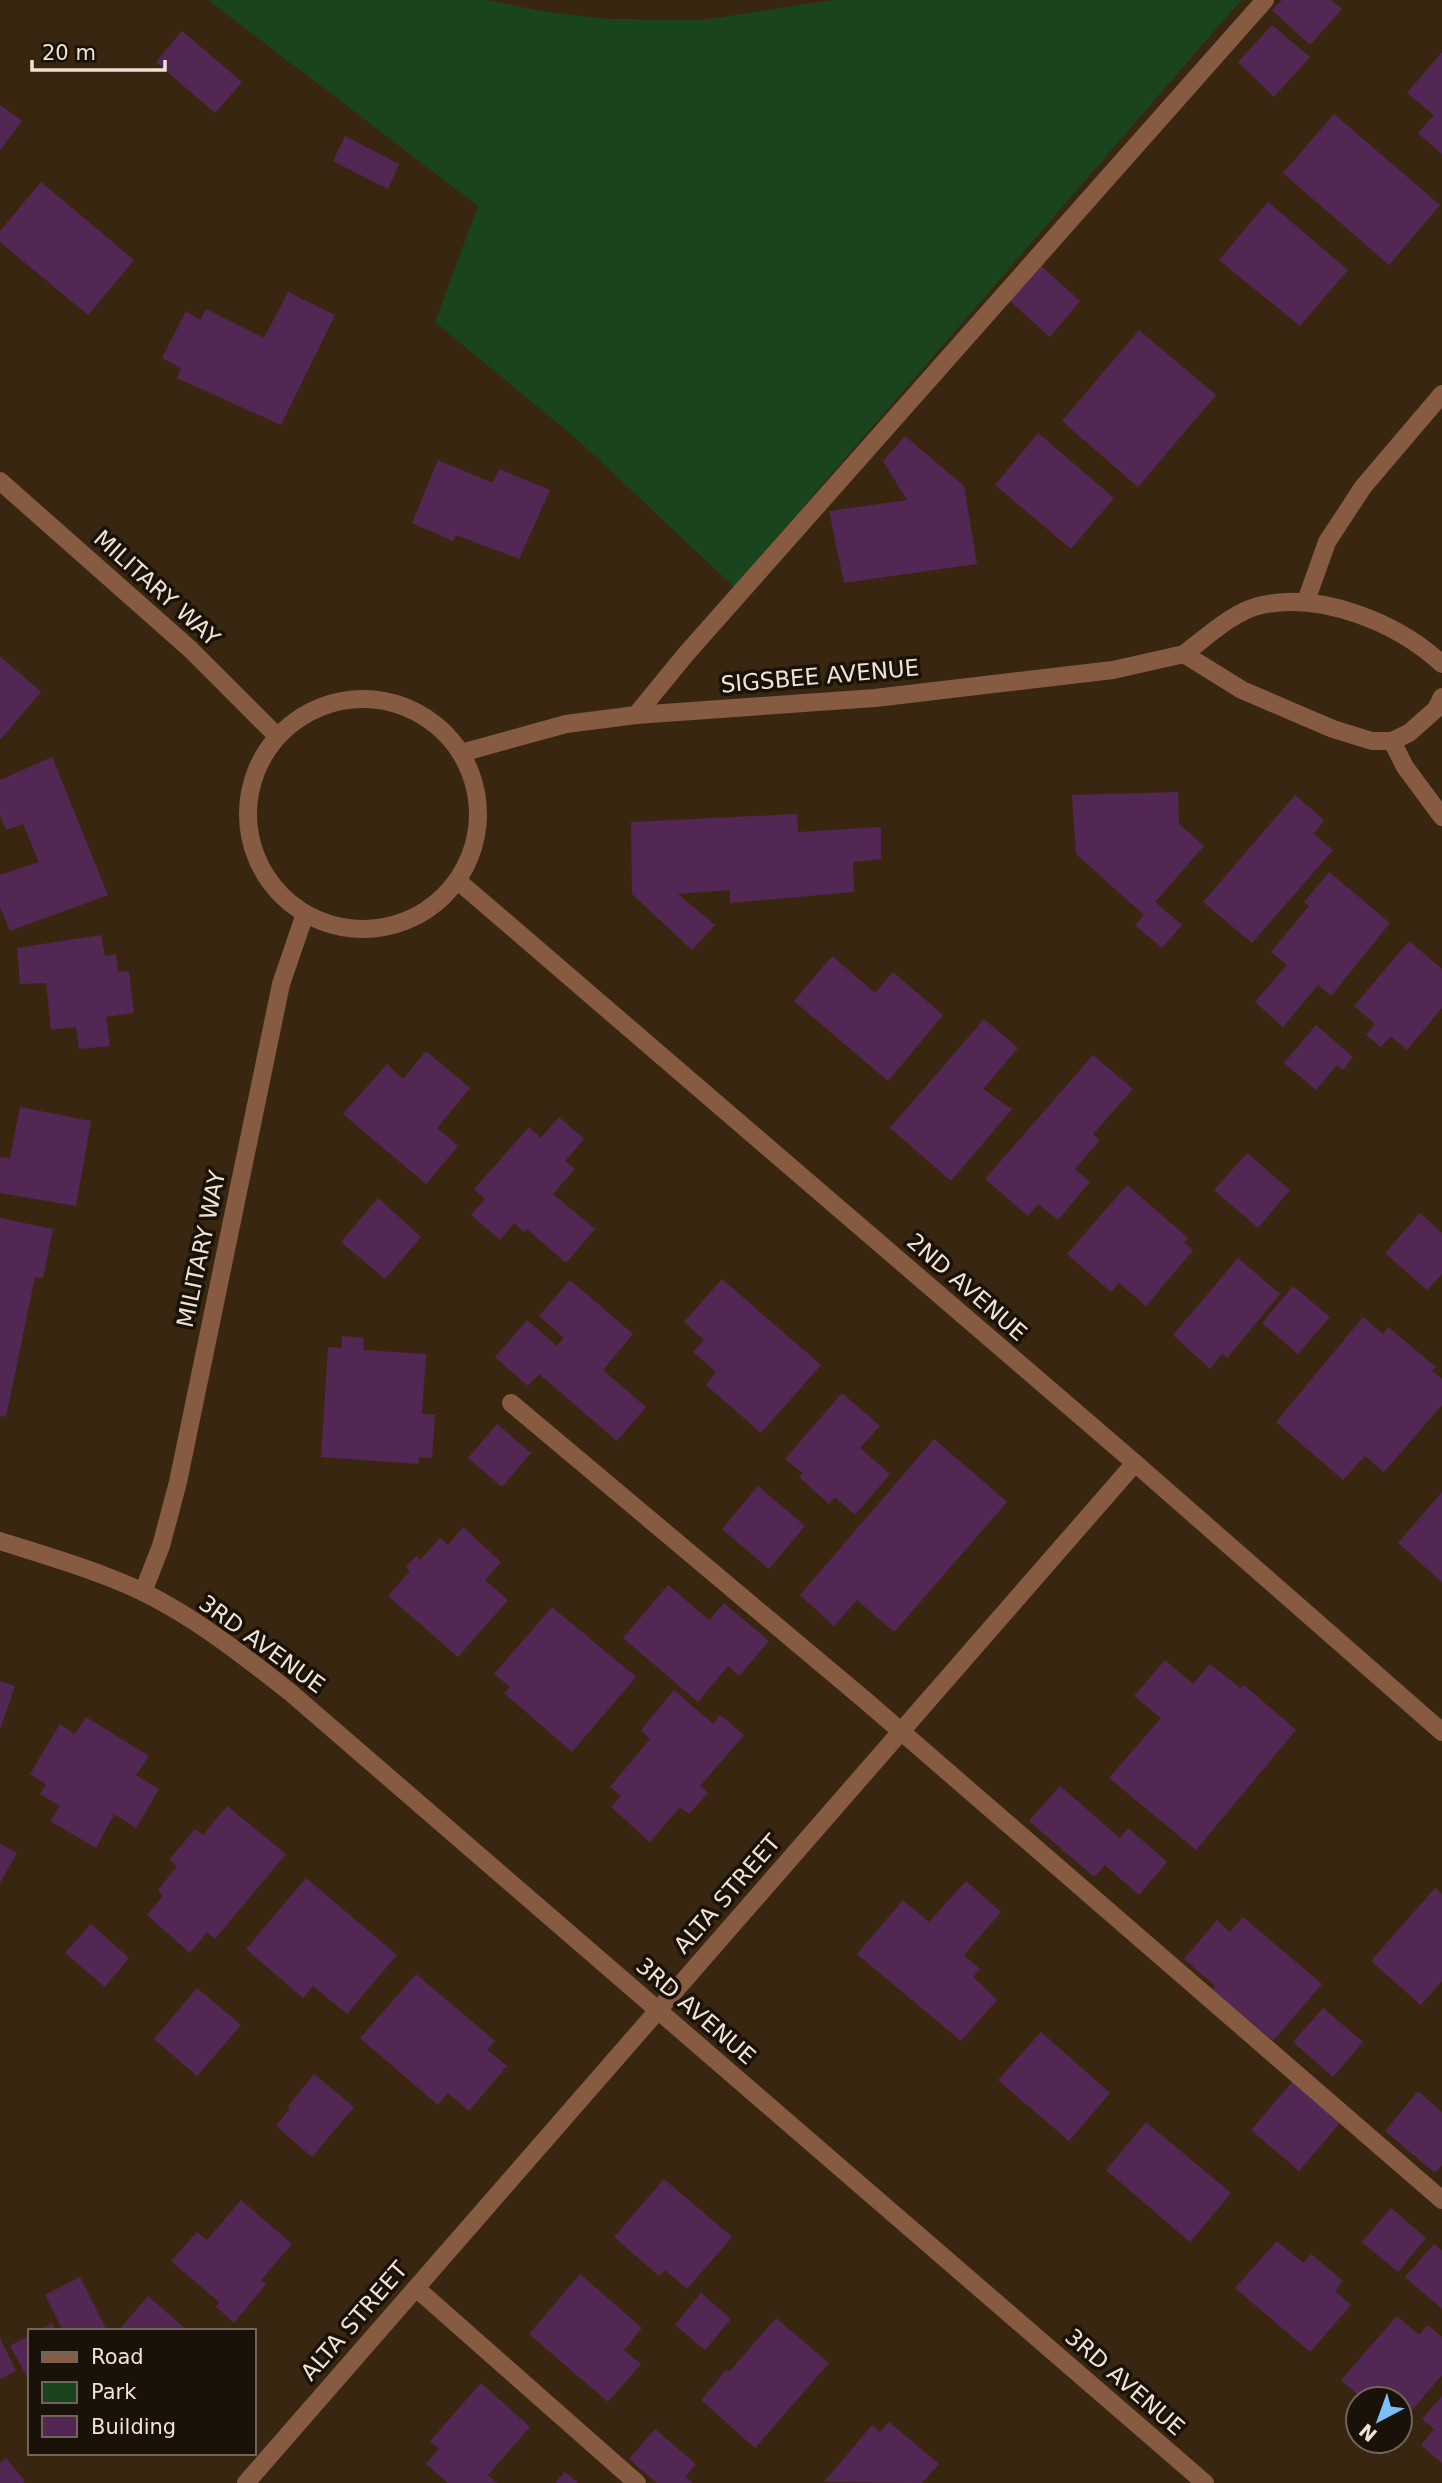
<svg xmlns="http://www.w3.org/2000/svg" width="1442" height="2483" font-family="'DejaVu Sans',sans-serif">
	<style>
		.green { fill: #1a441d }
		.building { fill: #532753 }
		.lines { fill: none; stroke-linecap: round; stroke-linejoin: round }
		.service { stroke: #865b42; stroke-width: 18 }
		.minor { stroke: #865b42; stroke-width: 18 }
		.labels { text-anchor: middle; stroke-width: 7; stroke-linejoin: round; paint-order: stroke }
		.street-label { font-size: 23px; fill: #f0e3d6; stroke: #1a1108 }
	</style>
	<rect width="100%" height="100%" fill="#392610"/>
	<!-- green -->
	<polygon class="green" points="208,0 487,0 541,11 607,19 702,20 832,0 1241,0 734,587 579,441 435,322 478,206"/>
	<!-- building -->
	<g class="building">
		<polygon points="1282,0 1331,0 1342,9 1310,45 1272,10"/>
		<polygon points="1272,25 1310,57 1274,97 1238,62"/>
		<polygon points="182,31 242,82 215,113 156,62"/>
		<polygon points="1442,52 1442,154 1418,133 1434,115 1407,93"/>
		<polygon points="0,105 22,121 0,150"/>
		<polygon points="1334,114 1440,205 1389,265 1283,173"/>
		<polygon points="345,136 399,164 388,189 333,161"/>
		<polygon points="41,182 134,260 88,315 0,242 0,231"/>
		<polygon points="1268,202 1348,270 1300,326 1219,260"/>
		<polygon points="1040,265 1080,301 1050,337 1010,301"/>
		<polygon points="288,292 335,315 281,425 177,378 181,368 162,358 186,311 200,320 206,309 264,338"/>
		<polygon points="1139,330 1216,395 1138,487 1062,421"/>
		<polygon points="1038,433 1114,498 1071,549 995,485"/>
		<polygon points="905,436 964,486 977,564 844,583 829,511 907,500 883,461"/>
		<polygon points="438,460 493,483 499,469 550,490 519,559 456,535 453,541 412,523"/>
		<polygon points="0,656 41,692 0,740"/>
		<polygon points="52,757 108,895 10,931 0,907 0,875 39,862 23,824 6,830 0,815 0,780"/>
		<polygon points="1178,792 1179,824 1204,846 1155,902 1182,925 1162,948 1135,925 1144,915 1076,854 1072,795"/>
		<polygon points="1295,795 1324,820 1314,834 1333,850 1252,943 1203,902"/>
		<polygon points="797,814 798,832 881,827 881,859 853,862 854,892 730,903 730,890 678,894 715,925 692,950 632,894 631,822"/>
		<polygon points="1329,872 1390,923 1331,996 1318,985 1283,1027 1255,1002 1287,965 1271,952 1309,906 1304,902"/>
		<polygon points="101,935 105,956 116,954 118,972 129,971 134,1013 106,1017 110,1046 79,1049 76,1027 51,1030 46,983 20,984 17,948"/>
		<polygon points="1409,941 1442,969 1442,1008 1407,1050 1391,1036 1381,1047 1366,1035 1375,1024 1354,1006"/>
		<polygon points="832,956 875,993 893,972 943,1015 888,1081 794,1001"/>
		<polygon points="984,1019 1018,1048 983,1089 1012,1109 951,1181 890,1128"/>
		<polygon points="1316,1025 1353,1057 1343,1070 1337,1065 1316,1090 1284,1063"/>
		<polygon points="426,1051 470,1088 437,1128 458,1146 426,1184 343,1114 387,1064 403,1079"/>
		<polygon points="1093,1055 1133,1089 1093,1134 1100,1140 1075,1169 1090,1182 1058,1220 1038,1204 1028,1216 985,1179"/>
		<polygon points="20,1107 91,1121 76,1206 0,1193 0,1157 10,1158"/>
		<polygon points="559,1117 584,1139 565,1161 575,1169 553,1194 595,1229 566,1263 527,1229 524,1232 514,1223 500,1240 471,1215 485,1199 474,1189 529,1127 541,1138"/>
		<polygon points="1247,1153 1290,1190 1258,1228 1214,1190"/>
		<polygon points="1127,1185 1188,1238 1184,1243 1193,1250 1146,1306 1119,1283 1111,1292 1067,1254"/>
		<polygon points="378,1198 421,1237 385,1279 341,1242"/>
		<polygon points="1420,1213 1442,1233 1442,1274 1427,1290 1385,1253"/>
		<polygon points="0,1218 53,1229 43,1278 35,1277 6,1417 0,1416"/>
		<polygon points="1238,1258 1280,1294 1227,1358 1222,1354 1210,1369 1173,1335"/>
		<polygon points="722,1279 821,1365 761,1433 706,1385 716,1372 693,1352 704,1340 684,1322"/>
		<polygon points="570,1280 633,1334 603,1370 646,1407 617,1441 539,1374 528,1386 495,1357 527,1320 557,1346 564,1338 539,1316"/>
		<polygon points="1293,1286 1330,1317 1298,1354 1262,1323"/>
		<polygon points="1363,1317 1383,1334 1388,1327 1436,1367 1432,1371 1442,1379 1442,1405 1384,1472 1365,1456 1343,1480 1276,1422"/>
		<polygon points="342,1336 364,1338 363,1350 426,1354 422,1414 435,1415 432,1458 419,1457 418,1464 321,1457 328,1347 342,1348"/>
		<polygon points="842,1393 880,1426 860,1448 890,1474 855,1515 835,1497 829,1504 799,1477 803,1473 785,1459"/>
		<polygon points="497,1424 531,1453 502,1487 468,1458"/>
		<polygon points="934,1439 1007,1502 894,1632 857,1600 834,1626 800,1595"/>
		<polygon points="758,1486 805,1526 769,1569 722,1529"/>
		<polygon points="1442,1492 1442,1582 1398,1543"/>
		<polygon points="463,1527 501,1562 485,1580 508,1600 458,1657 388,1596 410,1571 406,1567 416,1556 420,1560 440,1538 448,1545"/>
		<polygon points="668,1585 709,1620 724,1603 769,1641 739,1676 728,1666 698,1702 623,1638"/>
		<polygon points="552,1607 636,1677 572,1752 504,1693 510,1687 494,1674"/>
		<polygon points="1165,1660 1193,1684 1210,1664 1240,1688 1244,1685 1296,1730 1196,1850 1109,1778 1161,1718 1134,1696"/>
		<polygon points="0,1681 15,1686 0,1730"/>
		<polygon points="674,1690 713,1724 720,1715 744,1735 700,1786 708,1793 689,1814 680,1807 650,1842 611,1807 621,1796 610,1787 650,1739 641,1730"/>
		<polygon points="86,1717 149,1756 136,1775 159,1789 136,1828 114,1814 96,1848 50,1821 60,1806 40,1794 46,1784 30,1774 60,1724 75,1734"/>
		<polygon points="1060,1786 1120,1838 1128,1828 1167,1862 1139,1895 1105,1865 1094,1877 1029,1821"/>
		<polygon points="227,1806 286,1854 215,1939 207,1932 190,1953 147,1915 163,1896 158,1890 177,1866 169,1860 195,1829 203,1835"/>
		<polygon points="0,1844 17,1853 0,1883"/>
		<polygon points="306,1878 397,1955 347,2014 313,1986 303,1998 246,1949"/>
		<polygon points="966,1881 1001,1912 964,1955 980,1969 973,1977 997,2000 961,2041 857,1954 903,1900 929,1922"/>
		<polygon points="1435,1888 1442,1894 1442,1981 1421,2005 1371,1961"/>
		<polygon points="1243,1917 1322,1984 1273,2041 1212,1989 1215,1986 1184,1959 1217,1920 1230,1932"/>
		<polygon points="91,1924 129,1958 105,1987 65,1953"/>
		<polygon points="416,1974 495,2041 487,2050 507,2066 469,2111 448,2093 438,2105 360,2038"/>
		<polygon points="197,1988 241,2025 197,2076 154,2039"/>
		<polygon points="1323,2008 1363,2042 1333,2077 1293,2042"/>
		<polygon points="1041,2032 1110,2093 1069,2141 998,2080"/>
		<polygon points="314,2074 354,2107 312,2157 276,2126 290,2108 288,2106"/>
		<polygon points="1298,2075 1346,2116 1299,2171 1251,2130"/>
		<polygon points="1418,2091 1442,2112 1442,2165 1435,2173 1385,2131"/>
		<polygon points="1146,2122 1231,2193 1190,2242 1106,2170"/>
		<polygon points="664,2179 732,2237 687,2289 665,2270 659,2276 614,2237"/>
		<polygon points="241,2200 292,2244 261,2280 266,2284 234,2323 216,2307 219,2302 171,2261 197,2232 207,2240"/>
		<polygon points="1391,2208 1426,2238 1398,2272 1362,2242"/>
		<polygon points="1277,2241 1303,2263 1311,2254 1343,2281 1335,2291 1351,2305 1310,2352 1235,2288"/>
		<polygon points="1434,2244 1442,2251 1442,2309 1405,2277"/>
		<polygon points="580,2274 642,2328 624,2350 641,2364 608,2402 529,2334"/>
		<polygon points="80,2277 107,2331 63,2331 45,2295"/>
		<polygon points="701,2293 731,2319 705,2350 675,2325"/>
		<polygon points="148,2296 188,2331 118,2331"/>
		<polygon points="1397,2316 1419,2335 1428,2325 1442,2337 1442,2375 1400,2424 1400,2399 1363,2399 1341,2380"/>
		<polygon points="776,2318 829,2363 755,2448 701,2400 726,2370 729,2372"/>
		<polygon points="52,2323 56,2331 38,2331"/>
		<polygon points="30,2335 30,2382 10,2346"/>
		<polygon points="0,2338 16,2371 0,2379"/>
		<polygon points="481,2383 530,2427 488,2475 497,2483 448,2483 426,2464 439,2449 430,2441"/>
		<polygon points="1442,2396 1442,2463 1421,2445 1434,2429 1422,2419"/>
		<polygon points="889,2422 939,2464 922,2483 824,2482 872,2425 880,2432"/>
		<polygon points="655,2429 696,2464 685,2477 693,2483 657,2483 629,2459"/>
		<polygon points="6,2458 25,2481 23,2483 0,2483 0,2463"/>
		<polygon points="565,2472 578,2483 555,2483"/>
	</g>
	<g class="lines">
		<!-- service -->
		<g class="service">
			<polyline points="636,715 686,654 1265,0"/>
			<polyline points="511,1403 866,1701 1442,2200"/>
			<polyline points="416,2288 637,2483"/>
		</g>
		<!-- minor -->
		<g class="minor">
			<polyline points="0,481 190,649 277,736"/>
			<polyline points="1306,601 1327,542 1363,487 1442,394"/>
			<path d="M1184 654C1207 637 1233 611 1262 605 1322 592 1398 623 1442 664"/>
			<circle cx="363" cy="814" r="115"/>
			<polyline points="1392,741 1405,767 1442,817"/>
			<polyline points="461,753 566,724 636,715 875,698 1113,670 1184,654 1242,690 1333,729 1372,741 1392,741 1409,733 1436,709 1442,697"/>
			<polyline points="458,881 1135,1463 1442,1732"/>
			<path d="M0 1541C47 1556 96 1570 141 1591 195 1617 244 1656 291 1693L1205 2483"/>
			<polyline points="143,1592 161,1546 178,1482 281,984 305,914"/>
			<polyline points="246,2483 1135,1463"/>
		</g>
	</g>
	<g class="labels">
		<!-- street labels -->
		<g class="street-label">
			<text transform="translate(157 588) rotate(42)" y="8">MILITARY WAY</text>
			<text transform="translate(820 676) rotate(-5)" y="8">SIGSBEE AVENUE</text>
			<text transform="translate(201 1249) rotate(-78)" y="8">MILITARY WAY</text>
			<text transform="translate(967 1287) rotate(41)" y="8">2ND AVENUE</text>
			<text transform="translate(262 1644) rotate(36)" y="8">3RD AVENUE</text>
			<text transform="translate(727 1894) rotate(-49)" y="8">ALTA STREET</text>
			<text transform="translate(696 2011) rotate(41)" y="8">3RD AVENUE</text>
			<text transform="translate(354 2321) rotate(-49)" y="8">ALTA STREET</text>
			<text transform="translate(1125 2382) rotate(41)" y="8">3RD AVENUE</text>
		</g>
	</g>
	<!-- legend -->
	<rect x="28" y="2329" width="228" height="126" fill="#1a1108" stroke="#70655a" stroke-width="2"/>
	<rect x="42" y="2352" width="35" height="10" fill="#865b42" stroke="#70655a" stroke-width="2"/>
	<text x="91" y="2364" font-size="21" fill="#f0e3d6">Road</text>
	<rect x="42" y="2382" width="35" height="21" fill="#1a441d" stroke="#70655a" stroke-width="2"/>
	<text x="91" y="2399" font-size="21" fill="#f0e3d6">Park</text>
	<rect x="42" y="2416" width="35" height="21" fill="#532753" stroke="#70655a" stroke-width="2"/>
	<text x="91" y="2434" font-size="21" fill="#f0e3d6">Building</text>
	<!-- north arrow -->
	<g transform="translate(1379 2420) rotate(221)"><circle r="33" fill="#1a1108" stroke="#70655a" stroke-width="2"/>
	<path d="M0-5L12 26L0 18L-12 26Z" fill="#7abff8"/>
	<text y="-10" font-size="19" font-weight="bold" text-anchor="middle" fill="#f0e3d6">N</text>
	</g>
	<!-- scale -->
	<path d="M32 60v10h133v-10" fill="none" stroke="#f0e3d6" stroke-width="3.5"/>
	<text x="42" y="60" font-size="21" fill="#f0e3d6" stroke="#1a1108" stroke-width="5" paint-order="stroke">20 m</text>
</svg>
